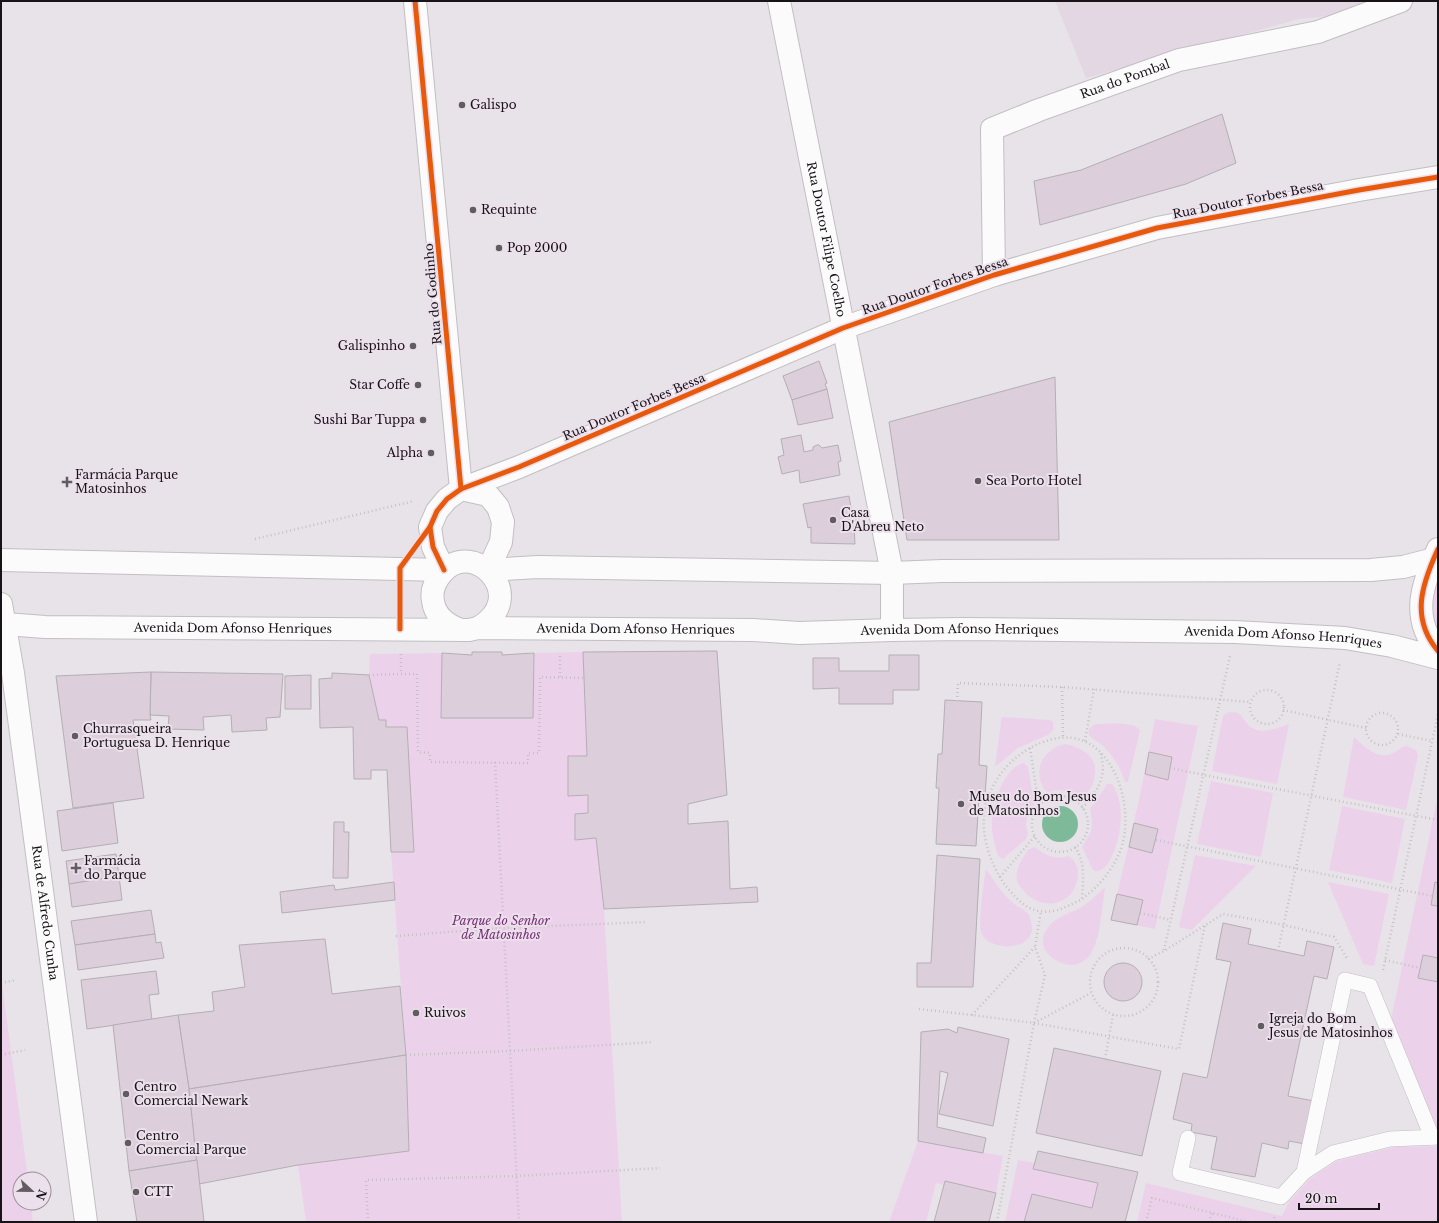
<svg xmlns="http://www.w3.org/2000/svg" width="1439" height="1223" font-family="'Libre Baskerville',serif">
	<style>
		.built { fill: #e3d7e3 }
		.green { fill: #ecd1eb }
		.water { fill: #7eb99a }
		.building { fill: #dccedb; stroke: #b3afb3 }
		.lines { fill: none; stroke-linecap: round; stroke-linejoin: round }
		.lane-casing { stroke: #c2bec2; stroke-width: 16 }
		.street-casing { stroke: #c2bec2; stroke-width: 24 }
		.secondary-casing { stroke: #c2bec2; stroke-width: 24 }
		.path { stroke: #c4c2c4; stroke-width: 2.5; stroke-dasharray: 1 3; stroke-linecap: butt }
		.lane { stroke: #fcfbfc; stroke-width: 15 }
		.street { stroke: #fcfbfc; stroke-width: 22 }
		.secondary { stroke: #fcfbfc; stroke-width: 22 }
		.cycleway-casing { stroke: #ebe0eb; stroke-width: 8 }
		.cycleway { stroke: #e8590c; stroke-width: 5 }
		.poi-dot { fill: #605c60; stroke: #ebe0eb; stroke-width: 1.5 }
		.labels { text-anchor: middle; stroke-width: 4; stroke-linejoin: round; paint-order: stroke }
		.street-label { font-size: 12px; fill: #171317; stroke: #ebe0eb }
		.poi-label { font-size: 12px; fill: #171317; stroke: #ebe0eb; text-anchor: start }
		.park-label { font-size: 12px; font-style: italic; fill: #782e77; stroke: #ebe0eb }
	</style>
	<rect width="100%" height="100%" fill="#e8e3e8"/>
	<!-- built -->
	<polygon class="built" points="1055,1 1376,1 1339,15 1299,19 1086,78"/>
	<!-- green -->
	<g class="green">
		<path d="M1438 583V631C1428 617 1431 597 1438 583Z"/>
		<polygon points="583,652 587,756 568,756 568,796 588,795 588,813 575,814 575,840 596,838 604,909 622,1222 306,1222 298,1165 409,1151 406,1055 391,852 414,852 406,727 386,727 386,720 379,720 369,675 370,654 442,653 441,718 533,718 534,653"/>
		<path d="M1232 712C1242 713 1240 715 1246 722 1256 737 1275 729 1289 724L1277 784 1212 771 1223 716 1227 713Z"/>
		<polygon points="1004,717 1050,720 1053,722 1053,730 1048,735 1018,748 995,767 1001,722 1001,718"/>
		<path d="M1155 719 1198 726 1155 929 1111 920C1127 853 1143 787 1155 719Z"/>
		<path d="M1096 724C1108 724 1133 721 1140 730L1128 782H1125C1121 768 1112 754 1101 744 1097 741 1092 739 1089 735 1088 729 1091 726 1096 724Z"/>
		<path d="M1354 737C1365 747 1379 762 1395 752 1399 750 1401 747 1406 746L1416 750 1418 756 1406 810 1343 797Z"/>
		<path d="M1065 744C1075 746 1086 750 1092 759 1099 771 1094 793 1080 796 1069 790 1059 788 1048 792 1043 789 1041 784 1040 779 1036 761 1049 748 1065 744Z"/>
		<path d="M1024 763 1028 767 1034 803 1027 818 1026 825 1028 834 1026 839 1003 859 998 856C995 847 993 838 992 829 991 809 1002 768 1024 763Z"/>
		<polygon points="1211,781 1273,793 1261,857 1197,844"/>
		<path d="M1107 784H1112C1127 805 1121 841 1109 862 1105 867 1102 872 1094 871L1092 868 1082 847 1091 832 1092 822 1090 808 1096 802Z"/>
		<polygon points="1438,795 1438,1127 1435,1125 1391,1020"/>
		<polygon points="1342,806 1405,819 1392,883 1329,870"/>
		<path d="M1035 847C1045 856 1056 860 1069 856 1075 860 1078 867 1078 874 1076 906 1042 913 1023 890 1020 887 1017 883 1017 880 1015 868 1023 857 1029 849Z"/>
		<polygon points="1195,855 1256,866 1192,930 1179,927"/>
		<path d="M986 869C994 880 1001 893 1012 902 1017 907 1025 909 1029 915 1031 919 1032 925 1032 930 1029 952 987 951 981 932 978 922 984 881 986 869Z"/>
		<polygon points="1328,882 1389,894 1374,966 1363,964"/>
		<path d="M1105 887C1103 903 1101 919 1098 935 1096 940 1096 945 1093 949 1092 952 1089 957 1086 959 1069 976 1030 952 1047 929 1055 917 1068 914 1080 908 1090 902 1097 895 1105 887Z"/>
		<polygon points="1,976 28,1179 20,1179 20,1203 31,1203 33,1222 1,1222"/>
		<polygon points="918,1141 1003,1156 996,1193 945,1181 943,1185 936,1183 926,1222 889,1222"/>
		<polygon points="1438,1146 1438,1222 1137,1222 1146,1183 1282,1216 1289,1202 1311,1178 1337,1161 1394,1147"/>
		<polygon points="1018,1160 1035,1163 1034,1169 1098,1183 1092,1208 1032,1194 1024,1222 1005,1222"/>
	</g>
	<!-- water -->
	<circle class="water" cx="1060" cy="824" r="18"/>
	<!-- building -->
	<g class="building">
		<polygon points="1222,114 1236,163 1186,184 1040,225 1034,181 1081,170"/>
		<polygon points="819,361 827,383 825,384 827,389 792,400 783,376"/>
		<polygon points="1055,377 1059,540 907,540 889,422"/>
		<polygon points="827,389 833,418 798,425 792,400"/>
		<polygon points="801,435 804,452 813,450 813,447 817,445 819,445 822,448 838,445 841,461 838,462 840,475 800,483 799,470 782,474 778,457 784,455 781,439"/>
		<polygon points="849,496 852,513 857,516 859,519 858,523 854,526 855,544 811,543 811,527 808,528 803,504"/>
		<polygon points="717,651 727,795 688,804 688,824 728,821 730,889 757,887 758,902 604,909 596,838 575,840 575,814 588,813 588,795 568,796 568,756 587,756 583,652"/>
		<polygon points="472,652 502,652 502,655 534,653 533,718 441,718 442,653 472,655"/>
		<polygon points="889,655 919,655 919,690 893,690 893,704 839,704 839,688 813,689 813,658 839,658 839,671 889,671"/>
		<polygon points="151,672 283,674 280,717 266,718 267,730 232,732 231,715 203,717 204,730 168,729 169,716 150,715"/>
		<polygon points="151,672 150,715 151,720 133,720 144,798 73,808 56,676"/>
		<polygon points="332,673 369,675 379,720 386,720 386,727 407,727 414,852 391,852 387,770 371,770 371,779 354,779 353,727 320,728 319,679 332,678"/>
		<polygon points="311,675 311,709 285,709 285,676"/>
		<polygon points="945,700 982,702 979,765 987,766 985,797 979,797 976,846 936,844 939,788 936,788 938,754 942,754"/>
		<polygon points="1149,752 1172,757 1168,780 1145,774"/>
		<polygon points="113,803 118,843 62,851 57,811"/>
		<polygon points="334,822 344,822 344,832 349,832 348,878 333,878"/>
		<polygon points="1134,823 1158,829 1152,853 1129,847"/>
		<polygon points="116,854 119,876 69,884 66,861"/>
		<polygon points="937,855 980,859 973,987 917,987 917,963 931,963"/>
		<polygon points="119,876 122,900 72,907 69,884"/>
		<polygon points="394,882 395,900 282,913 280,892 334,885 335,890"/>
		<polygon points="1435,882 1438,883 1438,906 1431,905"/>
		<polygon points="1117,894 1143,900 1137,925 1111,920"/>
		<polygon points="151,910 155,934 75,945 71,921"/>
		<polygon points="1223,923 1251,929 1248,944 1304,956 1307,941 1334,947 1327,979 1314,976 1288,1096 1314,1101 1305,1144 1289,1141 1288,1149 1262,1143 1255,1177 1211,1169 1217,1137 1191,1132 1192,1124 1173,1119 1183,1073 1207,1078 1231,962 1216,959"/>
		<polygon points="155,934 156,943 161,942 164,958 78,970 75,945"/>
		<polygon points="325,939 332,994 400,986 406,1055 189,1089 178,1015 214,1011 212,992 245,987 239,945"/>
		<polygon points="1423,955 1438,958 1438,982 1418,978"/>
		<circle cx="1123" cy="982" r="19"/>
		<polygon points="156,971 159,994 149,995 152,1020 87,1029 81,980"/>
		<polygon points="178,1015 189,1089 197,1160 129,1171 113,1025"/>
		<polygon points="958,1027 1009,1039 993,1126 939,1114 948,1073 940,1071 937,1127 986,1138 983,1153 918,1141 921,1032 948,1029 957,1033"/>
		<polygon points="1054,1048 1161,1071 1142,1156 1036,1133"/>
		<polygon points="406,1055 409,1151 298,1165 199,1184 189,1089"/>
		<polygon points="1038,1151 1138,1172 1125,1222 1024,1222 1032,1194 1092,1208 1098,1183 1033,1169"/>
		<polygon points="197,1160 204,1222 137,1222 129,1171"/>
		<polygon points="945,1181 996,1193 989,1222 934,1222"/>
	</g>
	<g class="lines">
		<defs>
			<g id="lane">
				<polyline points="1188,1138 1180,1173 1281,1197 1304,1172 1333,1153 1390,1139 1438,1137"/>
				<polyline points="1304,1172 1345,980 1370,986 1432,1137"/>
			</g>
			<g id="street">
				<polyline points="415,1 461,489"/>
				<path id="s1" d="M779 1 892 573"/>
				<path id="s2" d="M994 275 992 129 1039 110 1179 60 1318 32 1401 1"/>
				<polyline points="461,489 488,495 498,507 503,522 501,542 488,570"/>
				<path d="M1438 549C1422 584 1410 618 1438 651"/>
				<polyline points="444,570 433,547 430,527 437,511 447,499 461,489 519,467 843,328 994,275 1157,228 1359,190 1438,177"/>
			</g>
			<g id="secondary">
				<polyline points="1,560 444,570"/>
				<polyline points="488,570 538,567 892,573 942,571 1371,570 1403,567 1438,558"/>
				<path id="s3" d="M1 604 13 673 86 1222"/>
				<path id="s4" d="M5 624 45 627 469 630 478 628 753 630 799 633 892 630 963 629 1235 632 1345 638 1392 646 1438 658"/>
				<path d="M461 630C447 625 435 617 433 601 431 591 435 581 442 573 473 536 532 597 478 628"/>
				<polyline points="892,630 892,573"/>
			</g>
		</defs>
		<!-- lane casing -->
		<use href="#lane" class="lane-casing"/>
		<!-- street casing -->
		<use href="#street" class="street-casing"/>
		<!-- secondary casing -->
		<use href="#secondary" class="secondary-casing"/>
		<!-- path -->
		<g class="path">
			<polyline points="255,539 414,501"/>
			<polyline points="401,654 401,674 417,674 418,752 430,753 430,762 528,763 528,753 539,753 540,677 584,678"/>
			<polyline points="369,675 401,674"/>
			<polyline points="560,677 560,654"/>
			<polyline points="1062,687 1063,737"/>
			<circle cx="1267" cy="707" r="17"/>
			<polyline points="957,701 958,683 1062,687 1250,702"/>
			<polyline points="1283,710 1366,728"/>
			<circle cx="1382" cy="729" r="16"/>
			<polyline points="1398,734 1432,741"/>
			<polyline points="1085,741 1094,689"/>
			<polyline points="1030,748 1039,806"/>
			<polyline points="495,762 519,1222"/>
			<polyline points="1170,768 1204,775 1438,820"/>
			<circle cx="1060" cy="824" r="28"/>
			<path d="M1082 808C1098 792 1108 775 1100 752"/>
			<polyline points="1156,840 1432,896"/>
			<path d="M1075 847C1086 863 1083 881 1082 899 1068 906 1055 914 1039 911 1025 909 1014 896 1006 886 991 866 982 840 984 815 984 809 986 803 988 798 998 769 1023 746 1053 739 1108 726 1134 798 1123 842 1117 865 1101 885 1082 899"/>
			<polyline points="1000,877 1035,836"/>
			<polyline points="1,882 2,881"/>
			<polyline points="1140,913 1171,920"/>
			<polyline points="396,936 503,928 647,922"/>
			<circle cx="1124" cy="982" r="34"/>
			<polyline points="1164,950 1230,656"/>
			<polyline points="1278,951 1340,662"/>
			<polyline points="1148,959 1164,951 1223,914 1284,925 1334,937 1348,960"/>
			<polyline points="1385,960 1420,968"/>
			<polyline points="1383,970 1438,714"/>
			<polyline points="1,983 16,980"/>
			<polyline points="919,1009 972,1015 1034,1023 1045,975 1035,947 1041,911"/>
			<polyline points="972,1015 1035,947"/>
			<polyline points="1034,1023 1179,1049 1205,925"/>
			<polyline points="1034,1023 1091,993"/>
			<polyline points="1,1055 25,1050"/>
			<polyline points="406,1055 510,1051 653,1042"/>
			<polyline points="1105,1059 1113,1015"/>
			<polyline points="368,1222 366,1180 517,1176 660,1168"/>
			<polyline points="997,1222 1034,1023"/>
			<polyline points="1146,1222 1152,1198 1249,1222"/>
			<polyline points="1209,1222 1212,1213"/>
			<polyline points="1273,1222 1275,1216"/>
		</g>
		<!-- lane -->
		<use href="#lane" class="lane"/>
		<!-- street -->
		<use href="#street" class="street"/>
		<!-- secondary -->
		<use href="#secondary" class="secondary"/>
		<defs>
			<g id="cycleway">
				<polyline points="415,1 461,489"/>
				<path d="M1438 549C1422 584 1410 618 1438 651"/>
				<polyline points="444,570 433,547 430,527 437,511 447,499 461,489 519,467 843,328 994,275 1157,228 1359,190 1438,177"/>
				<polyline points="400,629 400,568 430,527"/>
			</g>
		</defs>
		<!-- cycleway casing -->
		<use href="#cycleway" class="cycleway-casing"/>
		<!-- cycleway -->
		<use href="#cycleway" class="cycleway"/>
	</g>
	<!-- markers -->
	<g class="poi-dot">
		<circle cx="462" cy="105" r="4"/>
		<circle cx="473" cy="210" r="4"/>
		<circle cx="499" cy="248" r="4"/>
		<circle cx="413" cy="346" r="4"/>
		<circle cx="418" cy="385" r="4"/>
		<circle cx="423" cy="420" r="4"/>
		<circle cx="431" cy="453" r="4"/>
		<circle cx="978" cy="481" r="4"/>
		<path d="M65 476h4v4h4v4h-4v4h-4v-4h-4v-4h4z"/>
		<circle cx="833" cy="520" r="4"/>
		<circle cx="75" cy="736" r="4"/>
		<circle cx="961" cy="804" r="4"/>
		<path d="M74 862h4v4h4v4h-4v4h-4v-4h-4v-4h4z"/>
		<circle cx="416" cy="1013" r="4"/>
		<circle cx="1261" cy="1026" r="4"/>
		<circle cx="126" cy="1094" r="4"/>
		<circle cx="128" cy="1143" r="4"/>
		<circle cx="136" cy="1192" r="4"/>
	</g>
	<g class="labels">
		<!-- street labels -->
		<g class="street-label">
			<text dy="4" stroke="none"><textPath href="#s2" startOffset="288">Rua do Pombal</textPath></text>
			<text transform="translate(1248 200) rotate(-11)" y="4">Rua Doutor Forbes Bessa</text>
			<text dy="4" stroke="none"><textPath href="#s1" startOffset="243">Rua Doutor Filipe Coelho</textPath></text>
			<text transform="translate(935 286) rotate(-19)" y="4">Rua Doutor Forbes Bessa</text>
			<text transform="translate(433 294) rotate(-95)" y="4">Rua do Godinho</text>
			<text transform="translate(634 407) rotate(-23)" y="4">Rua Doutor Forbes Bessa</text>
			<text dy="4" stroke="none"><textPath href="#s4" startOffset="228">Avenida Dom Afonso Henriques</textPath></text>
			<text dy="4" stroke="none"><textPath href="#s4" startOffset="631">Avenida Dom Afonso Henriques</textPath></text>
			<text dy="4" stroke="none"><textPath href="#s4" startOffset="955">Avenida Dom Afonso Henriques</textPath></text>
			<text dy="4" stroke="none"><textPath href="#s4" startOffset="1279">Avenida Dom Afonso Henriques</textPath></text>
			<text dy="4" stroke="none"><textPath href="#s3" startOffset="312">Rua de Alfredo Cunha</textPath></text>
		</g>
		<!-- poi labels -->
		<g class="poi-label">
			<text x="470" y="109">Galispo</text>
			<text x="481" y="214">Requinte</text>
			<text x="507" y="252">Pop 2000</text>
			<text x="405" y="350" text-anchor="end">Galispinho</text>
			<text x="410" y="389" text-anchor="end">Star Coffe</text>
			<text x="415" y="424" text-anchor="end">Sushi Bar Tuppa</text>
			<text x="423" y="457" text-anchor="end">Alpha</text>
			<text x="75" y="479">Farmácia Parque<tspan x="75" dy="14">Matosinhos</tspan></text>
			<text x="986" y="485">Sea Porto Hotel</text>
			<text x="841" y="517">Casa<tspan x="841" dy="14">D'Abreu Neto</tspan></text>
			<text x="83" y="733">Churrasqueira<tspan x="83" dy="14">Portuguesa D. Henrique</tspan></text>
			<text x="969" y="801">Museu do Bom Jesus<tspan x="969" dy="14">de Matosinhos</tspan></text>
			<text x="84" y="865">Farmácia<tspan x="84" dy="14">do Parque</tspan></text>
			<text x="424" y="1017">Ruivos</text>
			<text x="1269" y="1023">Igreja do Bom<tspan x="1269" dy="14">Jesus de Matosinhos</tspan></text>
			<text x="134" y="1091">Centro<tspan x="134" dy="14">Comercial Newark</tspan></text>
			<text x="136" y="1140">Centro<tspan x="136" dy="14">Comercial Parque</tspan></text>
			<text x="144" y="1196">CTT</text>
		</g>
		<!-- park labels -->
		<g class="park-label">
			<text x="501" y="925">Parque do Senhor<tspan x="501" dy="14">de Matosinhos</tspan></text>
		</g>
	</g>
	<!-- border -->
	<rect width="1439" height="1223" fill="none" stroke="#171317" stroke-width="4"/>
	<!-- north arrow -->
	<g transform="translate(32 1191) rotate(112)"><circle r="19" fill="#ebe0eb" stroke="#968e96"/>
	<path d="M0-3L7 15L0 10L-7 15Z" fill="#605c60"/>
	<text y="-6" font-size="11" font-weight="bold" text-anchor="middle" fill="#171317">N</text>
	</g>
	<!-- scale -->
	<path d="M1299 1203v6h80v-6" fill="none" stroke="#171317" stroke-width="2"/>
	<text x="1305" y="1203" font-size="12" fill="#171317" stroke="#ebe0eb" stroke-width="3" paint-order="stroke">20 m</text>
</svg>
